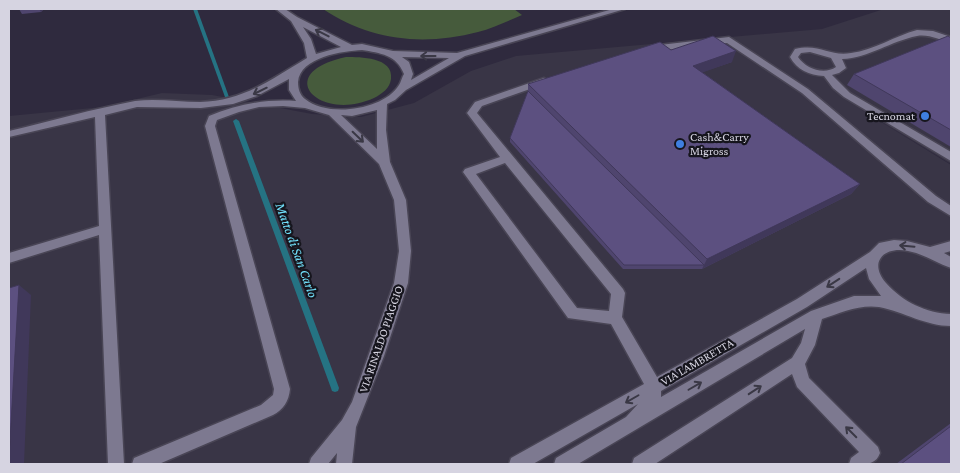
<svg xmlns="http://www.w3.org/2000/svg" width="960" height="473" font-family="'Crimson Pro',serif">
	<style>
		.commercial { fill: #393546 }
		.green { fill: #465b3c }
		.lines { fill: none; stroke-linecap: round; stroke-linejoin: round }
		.stream { fill: #257383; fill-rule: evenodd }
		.minor-casing { stroke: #494555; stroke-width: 3 }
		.minor { fill: #7d7990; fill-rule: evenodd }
		.wall { fill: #4f456e }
		.shaded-wall { fill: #40385a }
		.building { fill: #5c5080; stroke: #40385a }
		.oneway { stroke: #3a3845 }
		.shop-dot { fill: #3f7fe0; stroke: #16151d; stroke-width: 2 }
		.labels { text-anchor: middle; stroke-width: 4.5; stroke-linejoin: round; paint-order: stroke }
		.poi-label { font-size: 12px; fill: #d6d4e1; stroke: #16151d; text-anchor: end }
		.street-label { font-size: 12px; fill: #d6d4e1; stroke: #16151d }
		.water-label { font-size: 14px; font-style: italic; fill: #72e1fc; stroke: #16151d }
	</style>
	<rect width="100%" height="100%" fill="#2f2a3e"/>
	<!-- commercial -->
	<polygon class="commercial" points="884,9 951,9 951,164 857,107 951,165 951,464 9,464 9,116 103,107 162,93 212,95 312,114 361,117 414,103 471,71 516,56 822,29"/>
	<!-- green -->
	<g class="green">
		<path d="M323 9H514L522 15C508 21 493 28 478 32 424 46 370 41 323 9Z"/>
		<path d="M346 57C360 57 394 57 391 79 390 88 382 94 374 98 319 123 271 73 346 57Z"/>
	</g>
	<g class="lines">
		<!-- stream -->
		<g class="stream">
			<polygon points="193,9 197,9 229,97 229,98 227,98 225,97"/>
			<polygon points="236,119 239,121 339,388 338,391 335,392 332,391 331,388 233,121"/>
		</g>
		<defs>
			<g id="minor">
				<path d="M276 9H285L297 17 352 45 362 44 393 51 457 53 613 9H625L465 56 406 90 395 100 387 104 386 130 390 162 406 200 411 251 408 283 384 356 356 427 352 464H336L337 453 328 464H309L311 458 342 420 352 402 394 283 399 251 394 200 379 164 329 115 305 108 283 106 259 107 239 112 217 120 215 126 290 389C289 401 283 410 273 415L159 464H132L134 458 261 405 273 395 274 389 205 126 209 116C237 104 266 99 296 101L289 90V79L257 96 233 104 201 108 137 107 105 115 124 464H108L99 235 9 263V253L99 226 95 117 9 137V131C51 121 93 109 135 101 156 98 179 102 200 102 243 101 272 79 307 58L304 43 291 21ZM303 27 341 47 316 54 311 39ZM362 50C380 53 397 55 404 74 402 77 401 82 399 85 384 110 328 118 305 99 300 95 298 89 298 82 300 57 343 51 362 50ZM402 57 449 58 411 80 413 74 409 62ZM377 110V149L341 115 352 116Z"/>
				<path d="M917 30 933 31 951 37V43C940 40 929 34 917 36 891 41 869 58 842 59L846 68 839 73 832 75 850 93 951 152V161L844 97 833 88 824 76C809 75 797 70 790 57L795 49C820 43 830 57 851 53 874 50 895 36 917 30ZM810 52 831 58 836 67C824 75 806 69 798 57L801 53Z"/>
				<polygon points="729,37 808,89 936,196 951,206 951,216 928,202 802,93 727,43 651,52 647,49 651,46"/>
				<path d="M544 78 549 81 547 83 482 106 477 113 623 289 625 293 622 317 657 377 797 299 870 252 879 243 894 240 907 241 930 247 951 241V251L944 253 951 257V268C936 263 924 254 908 251 884 246 868 262 886 283 903 302 926 313 951 314V326C926 326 904 312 879 307 860 304 840 313 822 319L815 345 805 364 809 378 878 447 880 453C875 467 862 464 849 464L851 458 859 452 797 387 792 374 655 464H632L634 458 792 358 801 343 805 329 578 464H554L556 458 626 417 638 404 533 464H509L511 458 644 384 611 324 568 318 463 172 465 169 500 157 467 113 475 102ZM505 163 611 294 609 311 577 308 476 174ZM866 268 869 279 881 296H854L811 311 661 397V391L807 307Z"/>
			</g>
		</defs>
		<!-- minor casing -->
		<use href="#minor" class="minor-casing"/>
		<!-- minor -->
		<use href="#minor" class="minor"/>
	</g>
	<!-- wall -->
	<g class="wall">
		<polygon points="19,9 44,9 41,12 22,14"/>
		<polygon points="951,38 951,147 847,85 854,74"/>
		<polygon points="671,50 732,62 702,72 860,184 851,194 702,269 623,269 510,142 510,138 528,91 528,84"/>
		<polygon points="951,423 951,464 896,464"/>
	</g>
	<!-- shaded-wall -->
	<g class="shaded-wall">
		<polygon points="39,9 44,9 41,12"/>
		<polygon points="736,51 732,62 690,77 693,66"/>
		<polygon points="860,184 851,194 702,269 707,259"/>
		<polygon points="19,285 31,295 24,464 9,464"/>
	</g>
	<!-- building -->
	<g class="building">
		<polygon points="713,36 736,51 693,66 860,184 707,259 528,84 660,42 671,50"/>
		<polygon points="948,36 951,38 951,130 854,74"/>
		<polygon points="528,91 704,265 624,265 510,138"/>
		<polygon points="19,285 9,458 9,288"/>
		<polygon points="951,426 951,464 901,464"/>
	</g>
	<!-- one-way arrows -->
	<defs><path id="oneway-shaft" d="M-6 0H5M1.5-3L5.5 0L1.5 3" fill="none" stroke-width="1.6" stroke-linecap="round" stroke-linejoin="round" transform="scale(1.25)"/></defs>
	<g class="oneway">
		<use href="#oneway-shaft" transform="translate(322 33) rotate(-153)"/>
		<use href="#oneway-shaft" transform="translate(428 56) rotate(-180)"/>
		<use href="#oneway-shaft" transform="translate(260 91) rotate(154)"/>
		<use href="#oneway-shaft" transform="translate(358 137) rotate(44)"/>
		<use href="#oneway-shaft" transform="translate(907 246) rotate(-175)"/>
		<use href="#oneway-shaft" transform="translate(833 283) rotate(147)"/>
		<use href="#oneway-shaft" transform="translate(695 386) rotate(-30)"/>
		<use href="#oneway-shaft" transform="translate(755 390) rotate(-33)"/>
		<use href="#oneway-shaft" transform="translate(632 399) rotate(150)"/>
		<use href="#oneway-shaft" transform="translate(851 432) rotate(-135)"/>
	</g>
	<!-- markers -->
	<g class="shop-dot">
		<circle cx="925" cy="116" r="5"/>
		<circle cx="680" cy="144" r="5"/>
	</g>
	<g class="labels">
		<!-- poi labels -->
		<g class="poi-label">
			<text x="915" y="120">Tecnomat</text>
			<text x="690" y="141" text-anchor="start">Cash&amp;Carry<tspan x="690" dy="14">Migross</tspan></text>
		</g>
		<!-- street labels -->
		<g class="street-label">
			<text transform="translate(381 339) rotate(-71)" y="4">VIA RINALDO PIAGGIO</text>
			<text transform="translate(697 362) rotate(-30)" y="4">VIA LAMBRETTA</text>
		</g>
		<!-- water labels -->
		<g class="water-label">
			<text transform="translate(297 250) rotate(70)" y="5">Matto di San Carlo</text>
		</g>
	</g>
	<!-- border -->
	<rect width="960" height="473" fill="none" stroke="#d6d4e1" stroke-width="20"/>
</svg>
